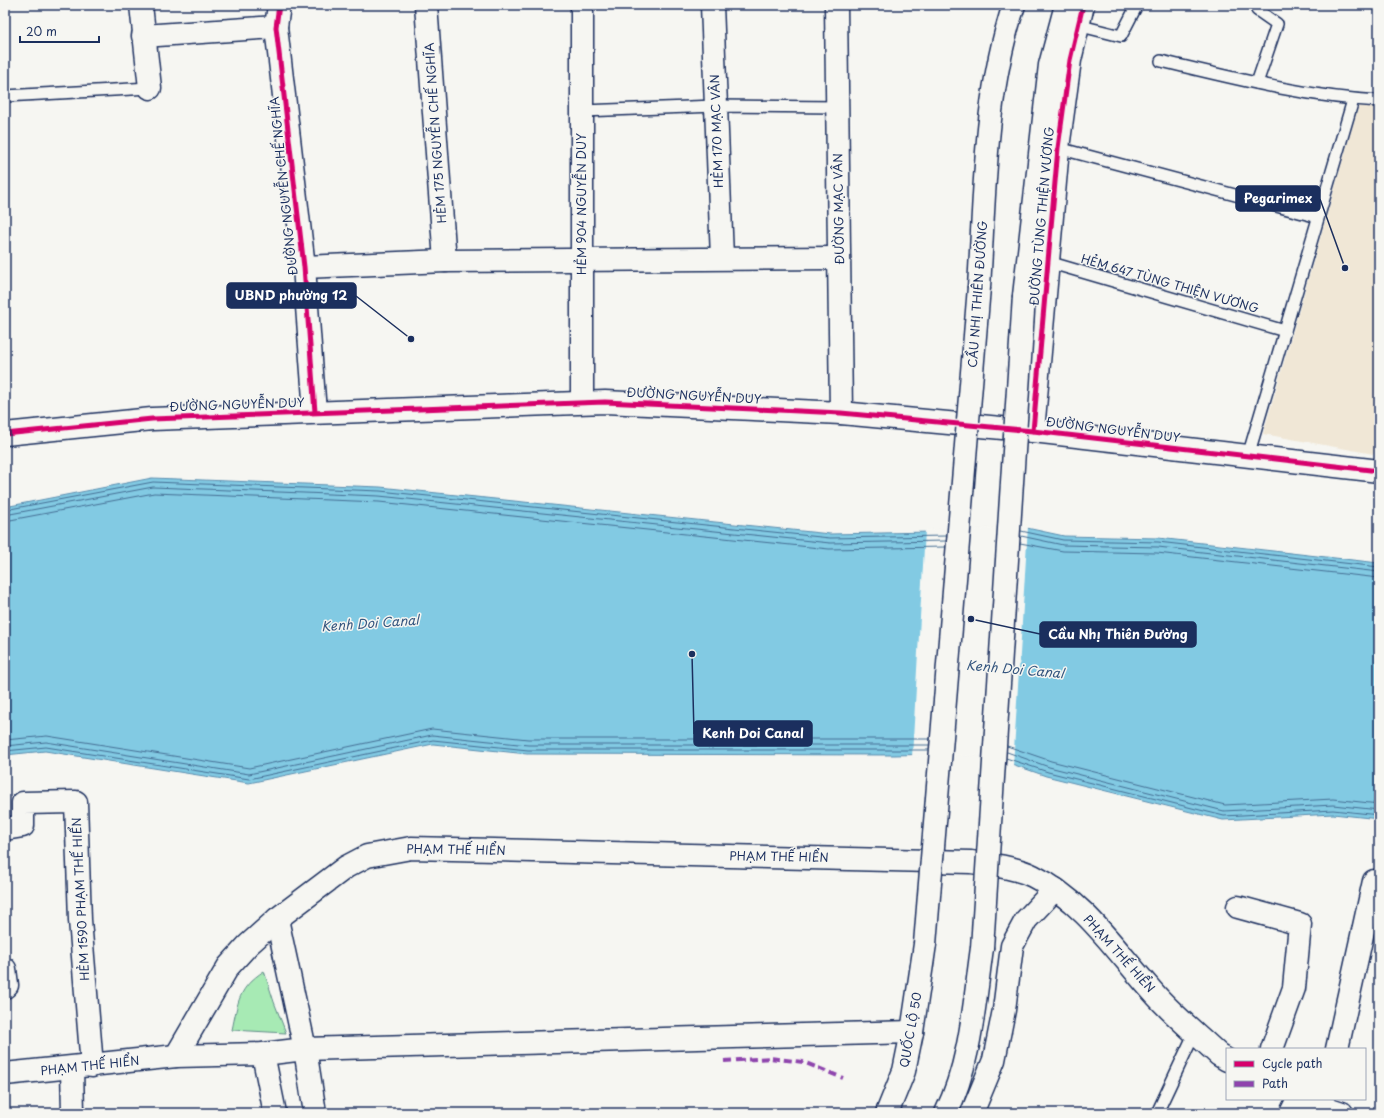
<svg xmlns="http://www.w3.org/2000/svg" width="1384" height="1118" font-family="'Playpen Sans',sans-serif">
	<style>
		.built { fill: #f0e7d6 }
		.green { fill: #a7eab4; stroke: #618c89 }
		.water { fill: #82cae3; stroke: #598cae }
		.pier { fill: #f6f6f2 }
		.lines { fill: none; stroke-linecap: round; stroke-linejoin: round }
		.shore { stroke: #446d93; stroke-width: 1 }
		.service-casing { stroke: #1b2f5e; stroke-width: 14 }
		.minor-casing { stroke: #1b2f5e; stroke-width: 25 }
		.tertiary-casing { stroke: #1b2f5e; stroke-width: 25 }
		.secondary-casing { stroke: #1b2f5e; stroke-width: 25 }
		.primary-casing { stroke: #1b2f5e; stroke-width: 25 }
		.service { stroke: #f6f6f2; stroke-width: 11 }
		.minor { stroke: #f6f6f2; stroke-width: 22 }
		.tertiary { stroke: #f6f6f2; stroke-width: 22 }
		.secondary { stroke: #f6f6f2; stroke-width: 22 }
		.primary { stroke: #f6f6f2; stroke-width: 22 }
		.primary-bridge-casing { stroke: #1b2f5e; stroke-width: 25; stroke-linecap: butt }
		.primary-bridge { stroke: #f6f6f2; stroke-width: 22 }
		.quiet { stroke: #8e44ad; stroke-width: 4; stroke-dasharray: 8 4; stroke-linecap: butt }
		.cycleway-casing { stroke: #f6f6f2; stroke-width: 8 }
		.cycleway { stroke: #d6006c; stroke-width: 5 }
		.labels { text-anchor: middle; stroke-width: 3; stroke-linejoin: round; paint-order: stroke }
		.street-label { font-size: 12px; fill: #1b2f5e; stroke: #f6f6f2 }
		.water-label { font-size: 13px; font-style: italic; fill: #35567f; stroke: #f6f6f2 }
		.leader { fill: none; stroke: #1b2f5e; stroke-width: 1.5 }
		.callout-dot { fill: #1b2f5e; stroke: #f6f6f2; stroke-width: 1.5 }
		.callout { fill: #1b2f5e; stroke: #1b2f5e; stroke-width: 1.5 }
		.callout-label { font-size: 13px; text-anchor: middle; font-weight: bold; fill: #fff }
	</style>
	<rect width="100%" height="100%" fill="#f6f6f2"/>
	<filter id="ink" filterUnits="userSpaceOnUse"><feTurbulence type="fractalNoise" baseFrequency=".025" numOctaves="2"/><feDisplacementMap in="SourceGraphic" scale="8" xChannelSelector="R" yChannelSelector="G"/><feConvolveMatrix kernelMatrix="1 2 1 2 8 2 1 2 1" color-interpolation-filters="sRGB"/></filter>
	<g filter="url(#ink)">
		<!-- built -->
		<polygon class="built" points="1361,98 1379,102 1379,455 1263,434"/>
		<!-- green -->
		<path class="green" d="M264 971 274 1002 286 1033 232 1030C238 1002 238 988 264 971Z"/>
		<!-- water -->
		<polygon class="water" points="152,478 380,487 830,534 983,531 1022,527 1064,536 1158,538 1379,563 1379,819 1333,814 1223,820 1046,776 980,753 895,755 527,754 433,744 249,783 45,751 5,755 5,507"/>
		<!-- pier -->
		<polygon class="pier" points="1022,525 1028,526 1013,766 980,755 912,757 925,530 983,529"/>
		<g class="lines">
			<!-- shore -->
			<g class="shore">
				<polyline points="5,510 153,482 380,491 830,538 946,536"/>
				<polyline points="5,515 153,487 379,496 830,543 946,541"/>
				<polyline points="5,521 154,493 379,502 829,549 946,547"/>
				<polyline points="1021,531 1063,540 1158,542 1379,567"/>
				<polyline points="1021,536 1063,545 1158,547 1379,572"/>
				<polyline points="1020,543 1063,551 1157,553 1379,578"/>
				<polyline points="5,740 47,736 249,768 432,729 528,739 930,739"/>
				<polyline points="5,746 46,742 249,774 432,735 528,745 929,745"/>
				<polyline points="1007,746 1051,761 1225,805 1333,799 1379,804"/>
				<polyline points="5,751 46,747 249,779 433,740 528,750 929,750"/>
				<polyline points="1007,752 1049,767 1224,811 1333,805 1379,810"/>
				<polyline points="1006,758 1048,772 1224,816 1333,810 1379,815"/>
			</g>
			<defs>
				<g id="service">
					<polyline points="1256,5 1257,10 1277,24 1257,83"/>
					<polyline points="1077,25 1121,36 1137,5"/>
					<path d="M1161 61C1233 78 1306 97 1379 101"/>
					<polyline points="5,96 150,88"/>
					<polyline points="582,111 716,106 837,107"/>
					<polyline points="1058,148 1318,217"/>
					<polyline points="1048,262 1285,331"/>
					<polyline points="1248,456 1353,100"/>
					<polyline points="1157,1113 1195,1032"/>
				</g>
				<g id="minor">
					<polyline points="141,5 150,88"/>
					<polyline points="279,5 276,27 304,267 315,412"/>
					<polyline points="426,5 445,261"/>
					<polyline points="582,5 582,402"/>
					<polyline points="712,5 722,258"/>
					<polyline points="836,5 841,413"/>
					<polyline points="143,36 276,27"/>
					<polyline points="304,267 445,261 839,258"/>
					<polyline points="1033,431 1058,148 1070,60 1083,5"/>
					<polyline points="5,829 23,826 23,803 76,802 80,920 92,1066"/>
					<polyline points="1238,907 1300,924 1294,988 1272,1049"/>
					<polyline points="5,969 7,985 5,987"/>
					<polyline points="1337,1049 1374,881"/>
					<polyline points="72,1068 73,1113"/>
					<polyline points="972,1113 994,1060 1004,1010 1012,946 1026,920 1055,889"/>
					<polyline points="1291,1113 1298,1099"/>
				</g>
				<polyline id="tertiary" points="5,434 152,419 605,402 841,413 1033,431 1379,471"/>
				<g id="secondary">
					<polyline points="277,919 305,1049 315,1113"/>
					<polyline points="263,1054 275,1113"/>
					<path d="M176 1056 228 967 248 945 277 919 346 867 367 856 411 848 971 862C992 865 1015 867 1033 876 1084 901 1116 951 1153 992 1172 1014 1197 1034 1219 1055L1227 1060"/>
					<polyline points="5,1074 176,1056 263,1054 305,1049 912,1032"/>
					<polyline points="1300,1099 1342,1113"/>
				</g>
				<g id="primary">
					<path d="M979 287C985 193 984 95 1014 5"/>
					<polyline points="1024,296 1050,65 1066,5"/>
					<polyline points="887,1113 904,1071 912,1032 925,944"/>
					<path d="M946 1113C971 1062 974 1004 982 948"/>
				</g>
			</defs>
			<!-- service casing -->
			<use href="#service" class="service-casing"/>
			<!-- minor casing -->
			<use href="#minor" class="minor-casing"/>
			<!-- tertiary casing -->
			<use href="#tertiary" class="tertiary-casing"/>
			<!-- secondary casing -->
			<use href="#secondary" class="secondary-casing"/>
			<!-- primary casing -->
			<use href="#primary" class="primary-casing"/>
			<!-- service -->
			<use href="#service" class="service"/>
			<!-- minor -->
			<use href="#minor" class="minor"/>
			<!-- tertiary -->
			<use href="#tertiary" class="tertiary"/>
			<!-- secondary -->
			<use href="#secondary" class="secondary"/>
			<!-- primary -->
			<use href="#primary" class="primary"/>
			<defs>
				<g id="primary-bridge">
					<polyline points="925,944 979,287"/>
					<polyline points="982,948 1024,296"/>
				</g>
			</defs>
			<!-- primary-bridge casing -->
			<use href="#primary-bridge" class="primary-bridge-casing"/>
			<!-- primary-bridge -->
			<use href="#primary-bridge" class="primary-bridge"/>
			<!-- quiet -->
			<polyline class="quiet" points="724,1061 770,1058 803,1062 843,1078"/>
			<defs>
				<g id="cycleway">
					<polyline points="279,5 276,27 304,267 315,412"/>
					<polyline points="1033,431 1058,148 1070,60 1083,5"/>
					<polyline points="5,434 152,419 605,402 841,413 1033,431 1379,471"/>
				</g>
			</defs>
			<!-- cycleway casing -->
			<use href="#cycleway" class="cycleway-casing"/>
			<!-- cycleway -->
			<use href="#cycleway" class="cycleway"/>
		</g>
	</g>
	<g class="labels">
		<!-- street labels -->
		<g class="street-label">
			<text transform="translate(717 131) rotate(-92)" y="4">HẺM 170 MẠC VÂN</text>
			<text transform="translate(436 133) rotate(-94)" y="4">HẺM 175 NGUYỄN CHẾ NGHĨA</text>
			<text transform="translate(284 186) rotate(-96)" y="4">ĐƯỜNG NGUYỄN CHẾ NGHĨA</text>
			<text transform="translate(582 204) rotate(-90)" y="4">HẺM 904 NGUYỄN DUY</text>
			<text transform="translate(839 209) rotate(-91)" y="4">ĐƯỜNG MẠC VÂN</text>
			<text transform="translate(1042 216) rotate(-85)" y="4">ĐƯỜNG TÙNG THIỆN VƯƠNG</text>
			<text transform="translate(1170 284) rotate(16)" y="4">HẺM 647 TÙNG THIỆN VƯƠNG</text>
			<text transform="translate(978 294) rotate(-86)" y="4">CẦU NHỊ THIÊN ĐƯỜNG</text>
			<text transform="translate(694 396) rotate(3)" y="4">ĐƯỜNG NGUYỄN DUY</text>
			<text transform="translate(237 405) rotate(-2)" y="4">ĐƯỜNG NGUYỄN DUY</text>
			<text transform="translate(1113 430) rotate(7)" y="4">ĐƯỜNG NGUYỄN DUY</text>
			<text transform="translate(456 850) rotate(1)" y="4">PHẠM THẾ HIỂN</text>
			<text transform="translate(779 857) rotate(1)" y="4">PHẠM THẾ HIỂN</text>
			<text transform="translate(81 899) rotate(-93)" y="4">HẺM 1590 PHẠM THẾ HIỂN</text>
			<text transform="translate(1119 954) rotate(48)" y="4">PHẠM THẾ HIỂN</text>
			<text transform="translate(911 1030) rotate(-80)" y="4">QUỐC LỘ 50</text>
			<text transform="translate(90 1066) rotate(-6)" y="4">PHẠM THẾ HIỂN</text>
		</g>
		<!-- water labels -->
		<g class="water-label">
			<text transform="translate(370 623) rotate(-4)" y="5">Kenh Doi Canal</text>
			<text transform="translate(1015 669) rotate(5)" y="5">Kenh Doi Canal</text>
		</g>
	</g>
	<!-- callouts -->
	<path class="leader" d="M1345 268L1320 199M411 339L356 296M971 619L1040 634M692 654L694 734"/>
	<g class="callout-dot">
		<circle cx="1345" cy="268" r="4"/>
		<circle cx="411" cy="339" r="4"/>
		<circle cx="971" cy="619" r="4"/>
		<circle cx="692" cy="654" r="4"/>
	</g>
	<g class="callout">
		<rect x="1236" y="186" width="84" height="25" rx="4"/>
		<rect x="227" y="283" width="129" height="25" rx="4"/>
		<rect x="1040" y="622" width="156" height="25" rx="4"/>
		<rect x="694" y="721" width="118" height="25" rx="4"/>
	</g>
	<g class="callout-label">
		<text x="1278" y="203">Pegarimex</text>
		<text x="291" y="300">UBND phường 12</text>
		<text x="1118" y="639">Cầu Nhị Thiên Đường</text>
		<text x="753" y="738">Kenh Doi Canal</text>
	</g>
	<!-- margin -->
	<rect width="1384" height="1118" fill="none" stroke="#f6f6f2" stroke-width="20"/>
	<rect x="10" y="10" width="1364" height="1098" fill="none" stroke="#1b2f5e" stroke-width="1.5" filter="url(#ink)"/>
	<!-- legend -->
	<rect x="1226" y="1048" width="140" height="52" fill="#f6f6f2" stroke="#9ea6b7"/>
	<rect x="1234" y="1061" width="20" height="6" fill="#d6006c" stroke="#9ea6b7"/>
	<text x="1262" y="1068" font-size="12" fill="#1b2f5e">Cycle path</text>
	<rect x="1234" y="1081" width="20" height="6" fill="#8e44ad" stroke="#9ea6b7"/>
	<text x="1262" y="1088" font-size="12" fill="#1b2f5e">Path</text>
	<!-- scale -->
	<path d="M20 36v6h79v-6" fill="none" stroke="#1b2f5e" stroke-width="2"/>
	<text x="26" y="36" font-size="12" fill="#1b2f5e" stroke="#f6f6f2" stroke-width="3" paint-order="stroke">20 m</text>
</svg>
